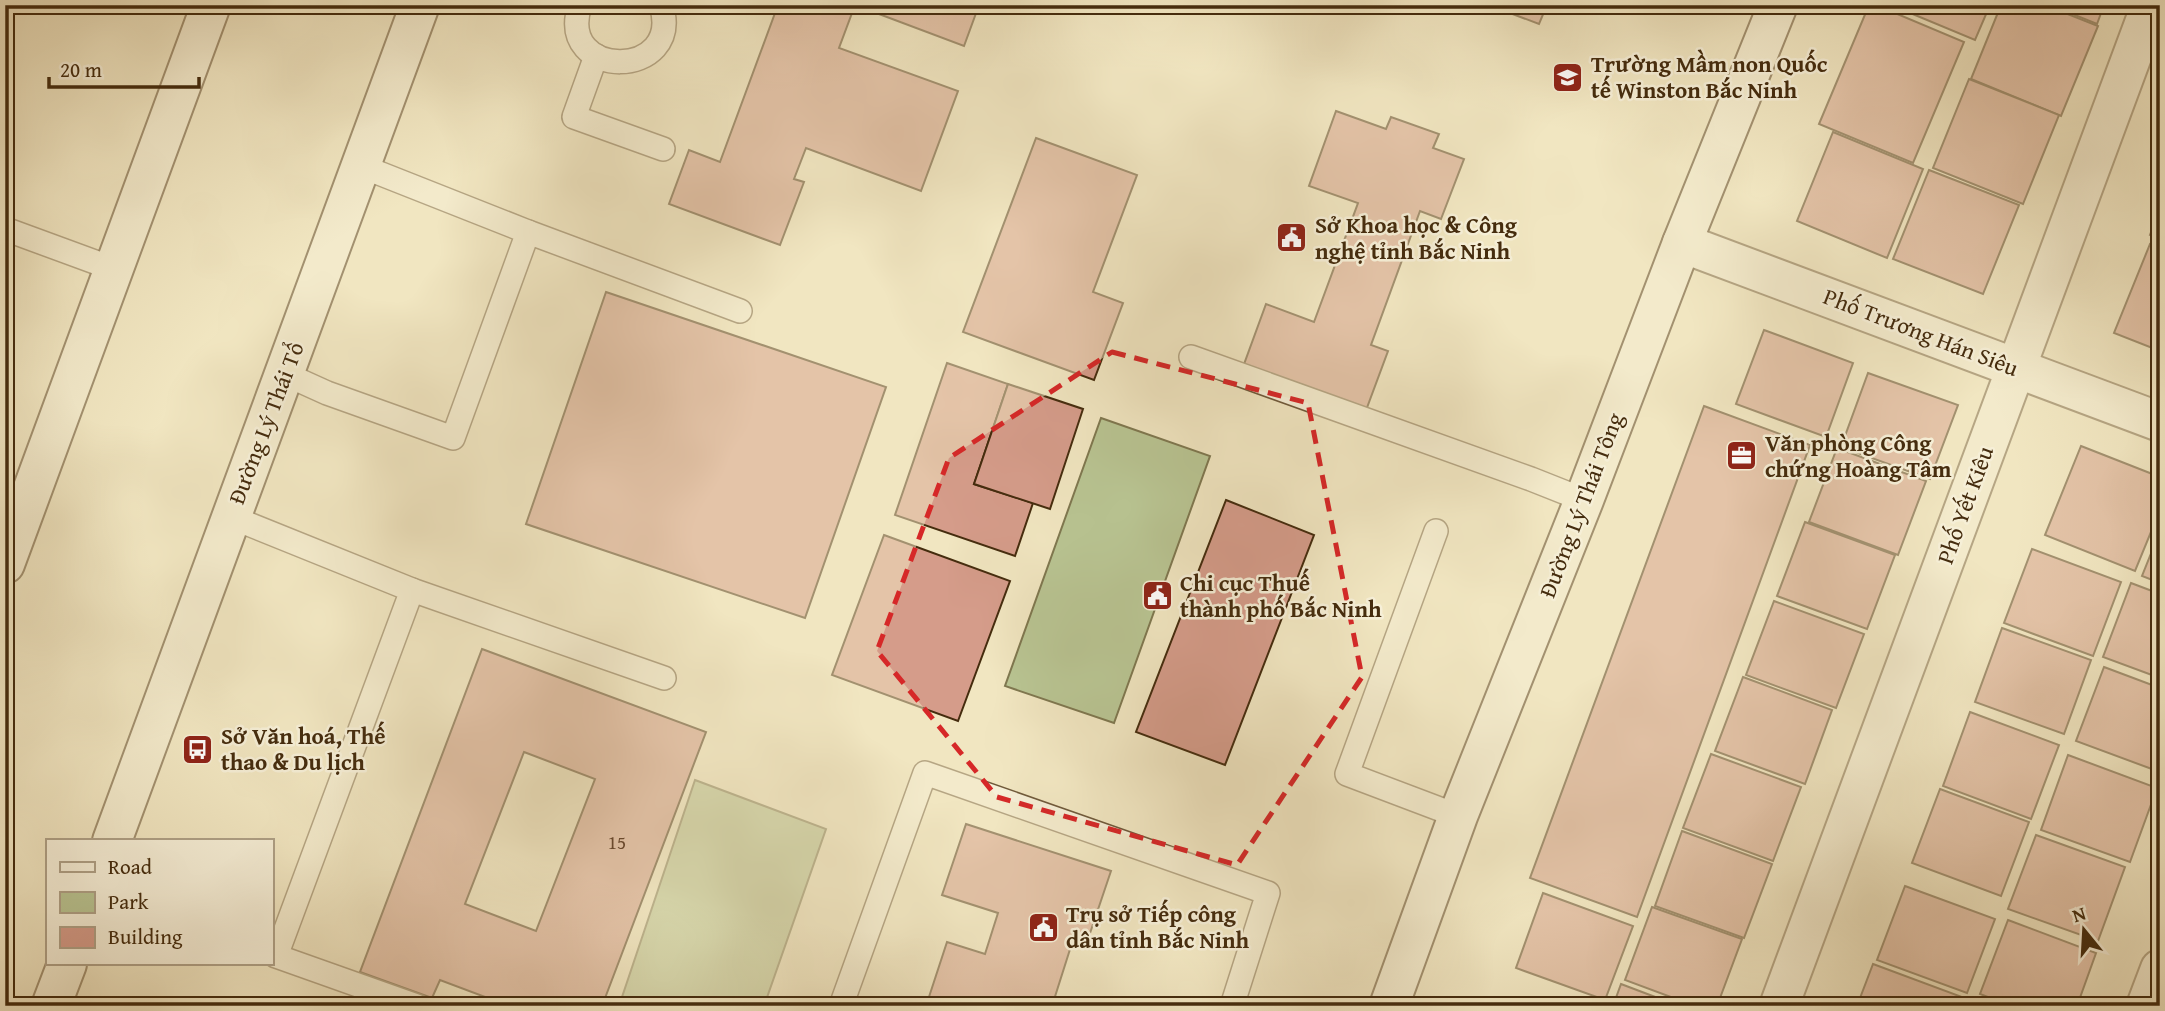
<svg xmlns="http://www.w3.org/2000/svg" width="2165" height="1011" font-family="'Gentium Book Plus',serif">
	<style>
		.green { fill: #b9c593; stroke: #7f7850; stroke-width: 2 }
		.building { fill: #d59c8a; stroke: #452c0e; stroke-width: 2; fill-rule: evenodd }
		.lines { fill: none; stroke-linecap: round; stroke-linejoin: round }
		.lane-casing { stroke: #705a3b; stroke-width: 26 }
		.street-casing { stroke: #705a3b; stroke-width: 42 }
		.secondary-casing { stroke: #452c0e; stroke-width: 42 }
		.lane { stroke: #f6efd7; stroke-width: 23 }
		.street { stroke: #f6efd7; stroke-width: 38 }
		.secondary { stroke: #f6efd7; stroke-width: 38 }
		.marked { fill: none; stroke: #d62828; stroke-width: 5; stroke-dasharray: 14 9; stroke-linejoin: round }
		.labels { text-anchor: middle; stroke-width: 5; stroke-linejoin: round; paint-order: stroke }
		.number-label { font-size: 19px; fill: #69482d }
		.poi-label { font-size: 23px; font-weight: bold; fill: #452c0e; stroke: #f6efd7; text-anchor: start }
		.street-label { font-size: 23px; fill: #452c0e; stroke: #f6efd7 }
	</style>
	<rect width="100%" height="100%" fill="#f1e6c1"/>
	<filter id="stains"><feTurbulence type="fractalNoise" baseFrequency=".00286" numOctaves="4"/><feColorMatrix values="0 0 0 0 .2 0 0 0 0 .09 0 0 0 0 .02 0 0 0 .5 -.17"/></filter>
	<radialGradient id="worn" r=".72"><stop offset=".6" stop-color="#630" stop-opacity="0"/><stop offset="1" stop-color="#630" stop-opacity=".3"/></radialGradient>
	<!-- green -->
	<g class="green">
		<polygon points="1101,418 1210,456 1114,723 1005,686"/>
		<polygon points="695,780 826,829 764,1006 619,1006"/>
	</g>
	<!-- building -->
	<g class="building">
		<polygon points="778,5 855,5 839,48 958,91 921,191 806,148 794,179 804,182 780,245 669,204 689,150 720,162"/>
		<polygon points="855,5 979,5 964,46"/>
		<polygon points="1489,5 1547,5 1539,24"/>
		<polygon points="1869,5 1876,5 1964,42 1913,163 1819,124"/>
		<polygon points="1891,5 1990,5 1975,40"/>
		<polygon points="2001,5 2045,5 2098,26 2061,116 1971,79"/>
		<polygon points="2050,5 2104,5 2097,24"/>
		<polygon points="1969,79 2059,115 2023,204 1933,168"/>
		<polygon points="1336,111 1386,129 1391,117 1439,134 1433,148 1464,159 1441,219 1420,211 1371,345 1388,351 1365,413 1243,367 1266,304 1314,322 1358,203 1309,186"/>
		<polygon points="1833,132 1923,169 1887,258 1797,221"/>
		<polygon points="1036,138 1137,175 1093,292 1123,303 1094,380 963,332"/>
		<polygon points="1929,170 2019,205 1983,294 1893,259"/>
		<polygon points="2160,208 2160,239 2150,235"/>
		<polygon points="2150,244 2160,248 2160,351 2114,333"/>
		<polygon points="606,292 886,387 805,618 526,524"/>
		<polygon points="1764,330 1853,363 1826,437 1736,404"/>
		<polygon points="947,363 1008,384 974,484 1033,503 1015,556 895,515"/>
		<polygon points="1868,373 1958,405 1930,479 1841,447"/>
		<polygon points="1008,384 1083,409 1050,509 974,484"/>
		<polygon points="1704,406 1810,445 1637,917 1530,878"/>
		<polygon points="2081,446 2160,477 2160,510 2135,571 2045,535"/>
		<polygon points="1837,448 1926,481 1898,555 1809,522"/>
		<polygon points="1226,500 1314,535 1225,765 1136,732"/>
		<polygon points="1805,522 1895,555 1867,629 1777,596"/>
		<polygon points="2160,531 2160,583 2142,576"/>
		<polygon points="884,535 1010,581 958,721 832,675"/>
		<polygon points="2032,549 2121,582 2093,656 2004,623"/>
		<polygon points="2131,583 2160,594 2160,678 2103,657"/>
		<polygon points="1774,601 1864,634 1836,708 1746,675"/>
		<polygon points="2002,628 2091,660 2064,734 1975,702"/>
		<path d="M482 649 706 732 602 1006H509L440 980 432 998 360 972ZM524 752 595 779 536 931 465 904Z"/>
		<polygon points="2104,667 2160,688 2160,772 2076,741"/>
		<polygon points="1743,677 1832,710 1805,784 1715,751"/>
		<polygon points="1970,712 2059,745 2031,819 1943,786"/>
		<polygon points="1711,754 1801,787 1773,861 1683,828"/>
		<polygon points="2068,755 2157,788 2130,862 2041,830"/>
		<polygon points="1940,789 2029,822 2001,896 1912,863"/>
		<polygon points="966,824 1111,871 1085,948 1072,943 1052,1006 936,1006 927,1003 947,942 985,954 998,913 942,895"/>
		<polygon points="1682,831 1772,864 1744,938 1655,906"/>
		<polygon points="2036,835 2125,867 2098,941 2008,909"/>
		<polygon points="1905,886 1995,919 1967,993 1877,960"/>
		<polygon points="1543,893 1633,926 1605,1000 1516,968"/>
		<polygon points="1652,907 1742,939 1717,1006 1695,1006 1625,980"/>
		<polygon points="2008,920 2096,953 2077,1006 2011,1006 1980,994"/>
		<polygon points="1873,964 1962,997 1959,1006 1857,1006"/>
		<polygon points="1621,984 1679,1006 1613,1006"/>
	</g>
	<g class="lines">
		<defs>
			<g id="lane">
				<path d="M580 5C555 81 685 80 661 5"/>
				<polyline points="596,56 574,117 663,149"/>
				<polyline points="5,229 114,269"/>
				<polyline points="528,232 740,311"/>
				<polyline points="1191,357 1531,479 1584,500"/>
				<polyline points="285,374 327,393 453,438 528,232 361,166"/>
				<polyline points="231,517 412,590 276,956 417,1006"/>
				<polyline points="1436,531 1347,774 1458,816"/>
				<polyline points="412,590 664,678"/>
				<polyline points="841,1006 925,773 1268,893 1232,1006"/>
			</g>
			<g id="street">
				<polyline points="1682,243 2160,422"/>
				<polyline points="1779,1006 2151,5"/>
				<polyline points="2146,1006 2160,969"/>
			</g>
			<g id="secondary">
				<polyline points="5,564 211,5"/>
				<polyline points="112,841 420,5"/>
				<polyline points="51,1006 67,964"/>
				<polyline points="1389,1006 1458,816 1584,500 1682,243 1778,5"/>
			</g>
		</defs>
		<!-- lane casing -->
		<use href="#lane" class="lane-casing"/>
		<!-- street casing -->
		<use href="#street" class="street-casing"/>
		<!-- secondary casing -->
		<use href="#secondary" class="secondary-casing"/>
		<!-- lane -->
		<use href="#lane" class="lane"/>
		<!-- street -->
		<use href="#street" class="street"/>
		<!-- secondary -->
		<use href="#secondary" class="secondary"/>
	</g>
	<!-- marked area -->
	<path d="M0 0H2165V1011H0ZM1112 352 1308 403 1362 677 1237 865 997 797 877 651 949 458Z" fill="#f1e6c1" fill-opacity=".55" fill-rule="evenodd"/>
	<path class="marked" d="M1112 352 1308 403 1362 677 1237 865 997 797 877 651 949 458Z"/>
	<!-- icons -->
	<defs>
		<symbol id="school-square" viewBox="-11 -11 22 22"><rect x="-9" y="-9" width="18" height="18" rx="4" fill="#8f2418" stroke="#f6efd7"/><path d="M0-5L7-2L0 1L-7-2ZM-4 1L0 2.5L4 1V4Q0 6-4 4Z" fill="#fff"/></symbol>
		<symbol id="civic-square" viewBox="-11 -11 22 22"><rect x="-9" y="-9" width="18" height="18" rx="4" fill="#8f2418" stroke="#f6efd7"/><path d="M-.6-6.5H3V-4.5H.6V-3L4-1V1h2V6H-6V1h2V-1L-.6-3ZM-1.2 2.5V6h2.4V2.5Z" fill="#fff"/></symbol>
		<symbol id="office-square" viewBox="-11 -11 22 22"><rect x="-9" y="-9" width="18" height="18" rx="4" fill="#8f2418" stroke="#f6efd7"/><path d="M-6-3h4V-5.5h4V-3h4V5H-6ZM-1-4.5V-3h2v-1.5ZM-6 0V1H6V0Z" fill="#fff"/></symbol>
		<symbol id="bus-square" viewBox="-11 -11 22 22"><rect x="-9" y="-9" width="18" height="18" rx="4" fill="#8f2418" stroke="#f6efd7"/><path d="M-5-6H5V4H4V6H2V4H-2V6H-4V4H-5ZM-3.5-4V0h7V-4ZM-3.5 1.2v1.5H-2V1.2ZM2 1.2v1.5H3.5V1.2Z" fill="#fff"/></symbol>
	</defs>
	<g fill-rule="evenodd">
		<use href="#school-square" x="1550" y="60" width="35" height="35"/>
		<use href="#civic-square" x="1274" y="220" width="35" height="35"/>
		<use href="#office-square" x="1724" y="438" width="35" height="35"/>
		<use href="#civic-square" x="1140" y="578" width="35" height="35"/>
		<use href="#bus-square" x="180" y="732" width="35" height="35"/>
		<use href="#civic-square" x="1026" y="910" width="35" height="35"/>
	</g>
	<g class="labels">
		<!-- number labels -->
		<g class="number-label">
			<text x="617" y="849">15</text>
		</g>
		<!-- poi labels -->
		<g class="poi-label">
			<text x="1591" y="72">Trường Mầm non Quốc<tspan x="1591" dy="26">tế Winston Bắc Ninh</tspan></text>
			<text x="1315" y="233">Sở Khoa học &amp; Công<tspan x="1315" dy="26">nghệ tỉnh Bắc Ninh</tspan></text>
			<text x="1765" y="451">Văn phòng Công<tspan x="1765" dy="26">chứng Hoàng Tâm</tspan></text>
			<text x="1180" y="591">Chi cục Thuế<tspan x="1180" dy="26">thành phố Bắc Ninh</tspan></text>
			<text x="221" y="744">Sở Văn hoá, Thế<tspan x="221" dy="26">thao &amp; Du lịch</tspan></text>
			<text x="1066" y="922">Trụ sở Tiếp công<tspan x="1066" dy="26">dân tỉnh Bắc Ninh</tspan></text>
		</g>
		<!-- street labels -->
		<g class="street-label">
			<text transform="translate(1921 332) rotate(21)" y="8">Phố Trương Hán Siêu</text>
			<text transform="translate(266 423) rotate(-69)" y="8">Đường Lý Thái Tổ</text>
			<text transform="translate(1581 505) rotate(-69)" y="8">Đường Lý Thái Tông</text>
			<text transform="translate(1965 505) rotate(-70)" y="8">Phố Yết Kiêu</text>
		</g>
	</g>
	<!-- margin -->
	<rect width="2165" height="1011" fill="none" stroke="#f1e6c1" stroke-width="28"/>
	<rect x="7" y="7" width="2151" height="997" fill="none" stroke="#452c0e" stroke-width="3.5"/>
	<rect x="14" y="14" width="2137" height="983" fill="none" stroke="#452c0e" stroke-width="2"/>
	<!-- legend -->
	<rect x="46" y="839" width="228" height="126" fill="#f6efd7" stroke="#afa187" stroke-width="2"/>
	<rect x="60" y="862" width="35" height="10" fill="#f6efd7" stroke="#afa187" stroke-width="2"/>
	<text x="108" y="874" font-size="21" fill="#452c0e">Road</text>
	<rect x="60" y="892" width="35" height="21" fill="#b9c593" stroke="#afa187" stroke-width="2"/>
	<text x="108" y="909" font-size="21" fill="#452c0e">Park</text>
	<rect x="60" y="927" width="35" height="21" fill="#d59c8a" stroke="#afa187" stroke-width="2"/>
	<text x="108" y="944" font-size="21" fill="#452c0e">Building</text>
	<!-- north arrow -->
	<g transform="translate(2084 930) rotate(342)" stroke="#f6efd7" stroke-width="5" paint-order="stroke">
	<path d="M0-5L12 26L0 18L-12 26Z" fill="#452c0e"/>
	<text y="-10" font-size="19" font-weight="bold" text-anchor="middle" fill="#452c0e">N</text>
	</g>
	<!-- scale -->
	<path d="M49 77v10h150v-10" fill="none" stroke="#452c0e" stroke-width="3.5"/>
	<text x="60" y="77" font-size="21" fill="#452c0e" stroke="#f6efd7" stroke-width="5" paint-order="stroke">20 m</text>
	<rect width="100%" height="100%" filter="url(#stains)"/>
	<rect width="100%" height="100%" fill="url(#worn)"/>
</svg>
